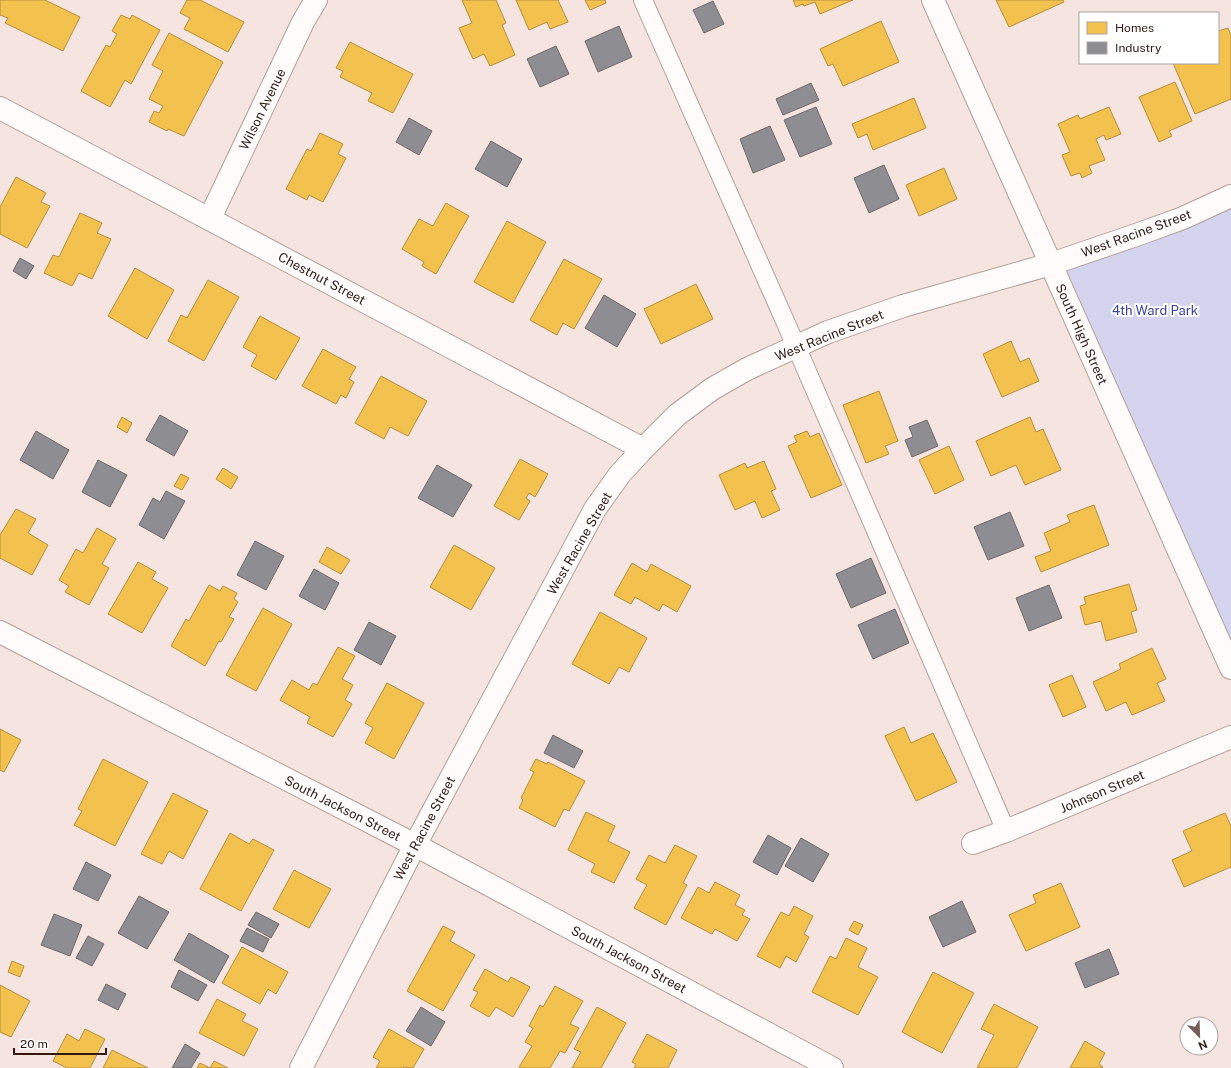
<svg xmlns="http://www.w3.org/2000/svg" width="1231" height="1068" font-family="'Public Sans',sans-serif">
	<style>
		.green { fill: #d5d4ee }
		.homes { fill: #f2c14e; stroke: #b88e3c }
		.industry { fill: #8d8d92; stroke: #726a6b }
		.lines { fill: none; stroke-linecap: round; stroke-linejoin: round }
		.lane-casing { stroke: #b29f99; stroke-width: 20 }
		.street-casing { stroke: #b29f99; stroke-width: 24 }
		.secondary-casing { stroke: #b29f99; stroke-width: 24 }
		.lane { stroke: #fefbfa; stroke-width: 18 }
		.street { stroke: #fefbfa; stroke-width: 22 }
		.secondary { stroke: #fefbfa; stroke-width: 22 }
		.labels { text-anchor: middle; stroke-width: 4; stroke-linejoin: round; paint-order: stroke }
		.street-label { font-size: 13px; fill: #321811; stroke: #fff }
		.park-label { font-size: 13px; fill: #3941a4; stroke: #fff }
	</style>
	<rect width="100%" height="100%" fill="#f5e4df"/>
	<!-- green -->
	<polygon class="green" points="1231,196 1231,668 1051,264"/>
	<!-- homes -->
	<g class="homes">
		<polygon points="0,0 45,0 80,17 63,51 5,23 8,18 0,15"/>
		<polygon points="187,0 200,0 244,22 228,52 184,29 190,18 180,13"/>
		<polygon points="462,0 496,0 506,23 502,25 515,55 490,66 484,54 473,59 459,28 472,23"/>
		<polygon points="516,0 558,0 568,22 550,29 547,22 529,30"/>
		<polygon points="585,0 605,0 606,3 590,10"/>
		<polygon points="793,0 853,0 820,14 815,2 804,6 803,4 796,7"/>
		<polygon points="996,0 1063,0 1064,2 1009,27"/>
		<polygon points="121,15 130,19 132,15 160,30 131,84 125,80 110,107 81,91 106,45 110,47 117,34 112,31"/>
		<polygon points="881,21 899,62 843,86 833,64 828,66 820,49"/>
		<polygon points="1228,28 1231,35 1231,99 1195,114 1173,63 1218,63 1218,31"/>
		<polygon points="169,33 223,62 184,136 168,129 167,131 149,122 154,111 159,113 163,106 149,99 163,71 152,65"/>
		<polygon points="350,42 413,74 393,113 368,101 372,93 340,77 343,71 336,68"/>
		<polygon points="1175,82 1192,121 1169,131 1172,136 1159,142 1139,97"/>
		<polygon points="914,98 926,128 873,150 867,134 858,138 852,124"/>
		<polygon points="1109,107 1121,134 1106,140 1104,135 1096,139 1105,160 1089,166 1092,173 1082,178 1080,173 1071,176 1062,155 1070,152 1058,124 1078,115 1080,119"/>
		<polygon points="320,133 343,144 338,154 346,158 323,202 309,195 307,200 286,189 307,149 311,151"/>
		<polygon points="944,168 957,199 919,216 906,185"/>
		<polygon points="16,177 46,193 41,202 50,206 27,248 0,234 0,207"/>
		<polygon points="446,203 469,216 436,274 422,266 424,262 402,249 419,219 433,226"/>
		<polygon points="80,213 102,223 97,233 111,239 92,279 79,273 72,286 44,273 53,255 59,257"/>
		<polygon points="507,221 546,242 513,303 474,282"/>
		<polygon points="564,259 602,279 574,329 563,323 557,335 530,320"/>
		<polygon points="135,268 174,290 147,339 108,316"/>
		<polygon points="208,280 239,297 204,361 168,341 181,315 187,318"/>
		<polygon points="696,284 713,319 661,344 644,309"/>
		<polygon points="260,316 300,338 276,380 251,366 257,355 243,347"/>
		<polygon points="1011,341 1020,362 1029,358 1039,381 1002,397 983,354"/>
		<polygon points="323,349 356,367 349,379 354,382 346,398 341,395 336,404 302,386"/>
		<polygon points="381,376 427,401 408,436 390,427 384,439 355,423"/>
		<polygon points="879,391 898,441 885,446 889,454 866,463 843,405"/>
		<polygon points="122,417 132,423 127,433 117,427"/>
		<polygon points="1030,417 1036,432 1043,429 1061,470 1025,485 1016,465 991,476 976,441"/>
		<polygon points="807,431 810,437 819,433 842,485 811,498 788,446 797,442 794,436"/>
		<polygon points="949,446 964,480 935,494 919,460"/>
		<polygon points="520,459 548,474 535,497 529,493 526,498 530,501 519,520 494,506"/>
		<polygon points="764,461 776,489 771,491 780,510 762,518 755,501 735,510 719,475 745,463 747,468"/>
		<polygon points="223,468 238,477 231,489 216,479"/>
		<polygon points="181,474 189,478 182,490 174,486"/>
		<polygon points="1094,505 1109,545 1041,572 1035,557 1051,551 1044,533 1070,522 1067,515"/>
		<polygon points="16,509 36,519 28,533 48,545 32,575 0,558 0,535"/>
		<polygon points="97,528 116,539 102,564 109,568 89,605 65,592 69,586 59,580 76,549 83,553"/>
		<polygon points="454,545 495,568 471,610 430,587"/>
		<polygon points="327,547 350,560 341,574 319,562"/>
		<polygon points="138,562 156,572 152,579 168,588 142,633 108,614"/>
		<polygon points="632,563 647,572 651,564 691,586 677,612 663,604 659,611 635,597 631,604 614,595"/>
		<polygon points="1129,584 1137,610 1131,612 1137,632 1106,641 1101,621 1085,625 1080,606 1086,604 1084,597"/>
		<polygon points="209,585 220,591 223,586 237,593 234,599 238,602 229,617 234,619 221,642 219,641 205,666 171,646 186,619 189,621"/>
		<polygon points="263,608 292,624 256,691 226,675"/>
		<polygon points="600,612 647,638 629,672 619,667 609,684 572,664"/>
		<polygon points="338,647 355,656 342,679 353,685 345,700 352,704 333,737 307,723 310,717 280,700 292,680 309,690 313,683 317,685"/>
		<polygon points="1152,648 1166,679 1157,683 1165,701 1132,715 1126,702 1106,711 1093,682 1121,669 1119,664"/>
		<polygon points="1072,675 1086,707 1063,717 1049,685"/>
		<polygon points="387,683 424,703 394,759 365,743 373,728 365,723"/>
		<polygon points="904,727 911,743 933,733 957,782 916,801 885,736"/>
		<polygon points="0,729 21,740 4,772 0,770"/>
		<polygon points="103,759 148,782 115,846 74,825 82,811 78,809"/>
		<polygon points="536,759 547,764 548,762 585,781 569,811 564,809 555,827 519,808 523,800 521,798 534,772 530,770"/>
		<polygon points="173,793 208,811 183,859 169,851 162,864 141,854"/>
		<polygon points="586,812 615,826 608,841 630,852 614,883 591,872 595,864 568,850"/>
		<polygon points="1225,813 1231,826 1231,867 1184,887 1172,860 1192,851 1183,831"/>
		<polygon points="230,833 249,844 253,839 274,850 241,911 200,889"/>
		<polygon points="675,845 697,856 683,883 687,885 666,925 634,908 647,885 636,879 649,855 665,863"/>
		<polygon points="294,870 331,889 309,928 273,909"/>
		<polygon points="715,882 740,895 735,905 745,910 742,915 750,919 737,941 715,929 712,934 681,918 698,887 709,893"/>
		<polygon points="1061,883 1080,927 1026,951 1009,915 1036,903 1033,895"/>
		<polygon points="794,906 813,916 804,934 809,937 796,962 786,956 780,968 757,956 781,912 789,916"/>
		<polygon points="854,921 863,925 858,935 849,930"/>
		<polygon points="443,926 455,932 450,941 475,955 443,1011 407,991"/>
		<polygon points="846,938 867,948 858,967 878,977 858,1015 812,992 830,956 836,959"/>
		<polygon points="242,947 288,972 276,994 268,989 260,1004 222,983"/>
		<polygon points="12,961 24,966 20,977 8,972"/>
		<polygon points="485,969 508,982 511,977 530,987 513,1017 496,1007 489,1017 470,1006 478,992 473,990"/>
		<polygon points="933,972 974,993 942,1053 902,1032"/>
		<polygon points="0,985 30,1001 11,1037 0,1032"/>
		<polygon points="555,986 583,1001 570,1024 579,1028 565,1053 560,1051 550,1068 521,1068 519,1067 532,1046 525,1042 533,1028 529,1026 540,1005 543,1007"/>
		<polygon points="217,999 246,1014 242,1021 258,1029 244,1056 199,1033"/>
		<polygon points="994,1004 1038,1027 1017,1068 977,1068 994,1035 981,1029"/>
		<polygon points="597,1007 626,1023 601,1068 572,1068 581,1052 574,1049"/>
		<polygon points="85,1029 105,1039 90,1068 67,1068 53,1061 67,1034 79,1041"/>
		<polygon points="389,1029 424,1049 413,1068 404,1067 403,1068 376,1068 380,1061 373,1057"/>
		<polygon points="647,1034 677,1050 668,1068 634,1068 636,1064 632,1062"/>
		<polygon points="1085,1041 1105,1053 1099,1064 1103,1067 1102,1068 1070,1068"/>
		<polygon points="112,1050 148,1068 103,1068"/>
		<polygon points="214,1061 228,1068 197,1068 200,1063 210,1068"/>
	</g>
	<!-- industry -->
	<g class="industry">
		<polygon points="713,1 724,24 704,33 693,10"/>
		<polygon points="619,26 632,57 598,72 585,41"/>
		<polygon points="556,46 569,74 540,87 527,59"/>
		<polygon points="811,83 819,100 783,115 776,99"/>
		<polygon points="816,107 832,144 800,157 784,120"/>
		<polygon points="409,118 432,131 419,155 396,142"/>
		<polygon points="770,126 785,160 753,173 740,139"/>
		<polygon points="491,141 522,159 507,187 475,169"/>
		<polygon points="884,165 899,199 869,213 854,178"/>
		<polygon points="20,258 34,266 26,279 13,271"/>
		<polygon points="604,295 636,314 617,347 585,328"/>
		<polygon points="160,415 188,431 174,456 146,440"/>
		<polygon points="927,420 938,446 912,457 905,440 913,437 909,427"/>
		<polygon points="36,431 69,450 53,479 20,460"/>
		<polygon points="98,460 127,475 110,507 82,492"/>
		<polygon points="437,465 472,485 453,517 418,498"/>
		<polygon points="166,491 185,501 164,539 139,525 153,498 160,502"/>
		<polygon points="1010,512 1024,546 988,560 974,527"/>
		<polygon points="255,541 284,556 266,590 237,575"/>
		<polygon points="871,558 886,593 851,608 836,574"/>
		<polygon points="314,569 339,583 325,610 299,596"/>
		<polygon points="1049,585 1062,618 1029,631 1016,598"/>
		<polygon points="895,609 909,643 873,659 858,625"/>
		<polygon points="369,622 396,636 381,665 354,650"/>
		<polygon points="553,735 583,751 574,768 544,753"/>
		<polygon points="768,835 791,848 777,875 753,862"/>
		<polygon points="801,838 829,854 813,882 785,866"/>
		<polygon points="86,862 111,875 98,901 73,889"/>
		<polygon points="139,896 169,912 147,949 118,933"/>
		<polygon points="962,901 976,932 943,947 929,917"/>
		<polygon points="256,912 279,924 271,938 248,925"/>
		<polygon points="54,914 82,925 70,956 41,945"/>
		<polygon points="247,928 269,939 263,952 240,941"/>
		<polygon points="189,933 229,956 214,983 174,960"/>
		<polygon points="88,936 104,944 92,966 76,958"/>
		<polygon points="1109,949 1119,974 1085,988 1075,963"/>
		<polygon points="179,970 207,985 198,1001 171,987"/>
		<polygon points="106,984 126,994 118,1010 98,1000"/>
		<polygon points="421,1007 445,1022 431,1046 406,1031"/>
		<polygon points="185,1044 200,1053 191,1068 172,1068"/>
	</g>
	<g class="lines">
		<defs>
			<polyline id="lane" points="643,0 796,346 1006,831"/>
			<g id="street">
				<polyline points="933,0 1231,668"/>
				<polyline points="0,108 643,449"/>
				<polyline points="210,218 303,22 316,0"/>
				<polyline points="973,843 1006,831 1231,737"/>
			</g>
			<g id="secondary">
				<polyline points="0,632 415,845 832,1068"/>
				<polyline points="301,1068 415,845 595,509 620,474 643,449 677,415 712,389 747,369 828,332 903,306 1051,264 1139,234 1183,218 1231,196"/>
			</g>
		</defs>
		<!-- lane casing -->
		<use href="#lane" class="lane-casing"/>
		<!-- street casing -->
		<use href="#street" class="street-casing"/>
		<!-- secondary casing -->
		<use href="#secondary" class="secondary-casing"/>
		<!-- lane -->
		<use href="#lane" class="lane"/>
		<!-- street -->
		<use href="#street" class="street"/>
		<!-- secondary -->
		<use href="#secondary" class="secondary"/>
	</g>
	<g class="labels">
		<!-- street labels -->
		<g class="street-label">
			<text transform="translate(262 109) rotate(-64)" y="5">Wilson Avenue</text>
			<text transform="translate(1136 233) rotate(-20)" y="5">West Racine Street</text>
			<text transform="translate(322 278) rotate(28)" y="5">Chestnut Street</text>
			<text transform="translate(1082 334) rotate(66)" y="5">South High Street</text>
			<text transform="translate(829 335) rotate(-22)" y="5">West Racine Street</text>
			<text transform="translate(579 543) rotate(-60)" y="5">West Racine Street</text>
			<text transform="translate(1102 791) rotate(-23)" y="5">Johnson Street</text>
			<text transform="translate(343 808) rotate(27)" y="5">South Jackson Street</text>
			<text transform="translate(424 828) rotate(-62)" y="5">West Racine Street</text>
			<text transform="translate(629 959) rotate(28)" y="5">South Jackson Street</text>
		</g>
		<!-- park labels -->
		<g class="park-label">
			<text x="1155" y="315">4th Ward Park</text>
		</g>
	</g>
	<!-- legend -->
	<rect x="1079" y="12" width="140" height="52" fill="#ffffff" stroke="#ada3a0"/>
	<rect x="1087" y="22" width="20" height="12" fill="#f2c14e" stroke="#ada3a0"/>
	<text x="1115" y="32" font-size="12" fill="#321811">Homes</text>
	<rect x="1087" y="42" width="20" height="12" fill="#8d8d92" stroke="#ada3a0"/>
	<text x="1115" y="52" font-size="12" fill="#321811">Industry</text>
	<!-- north arrow -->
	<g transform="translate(1199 1036) rotate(157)"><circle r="19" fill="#ffffff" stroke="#ada3a0"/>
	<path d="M0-3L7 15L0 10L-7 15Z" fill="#765f59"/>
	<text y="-6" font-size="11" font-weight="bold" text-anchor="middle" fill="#321811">N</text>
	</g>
	<!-- scale -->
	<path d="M14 1048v6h92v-6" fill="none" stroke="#321811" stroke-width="2"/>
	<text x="20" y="1048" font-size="12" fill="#321811" stroke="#ffffff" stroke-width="3" paint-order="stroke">20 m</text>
</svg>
